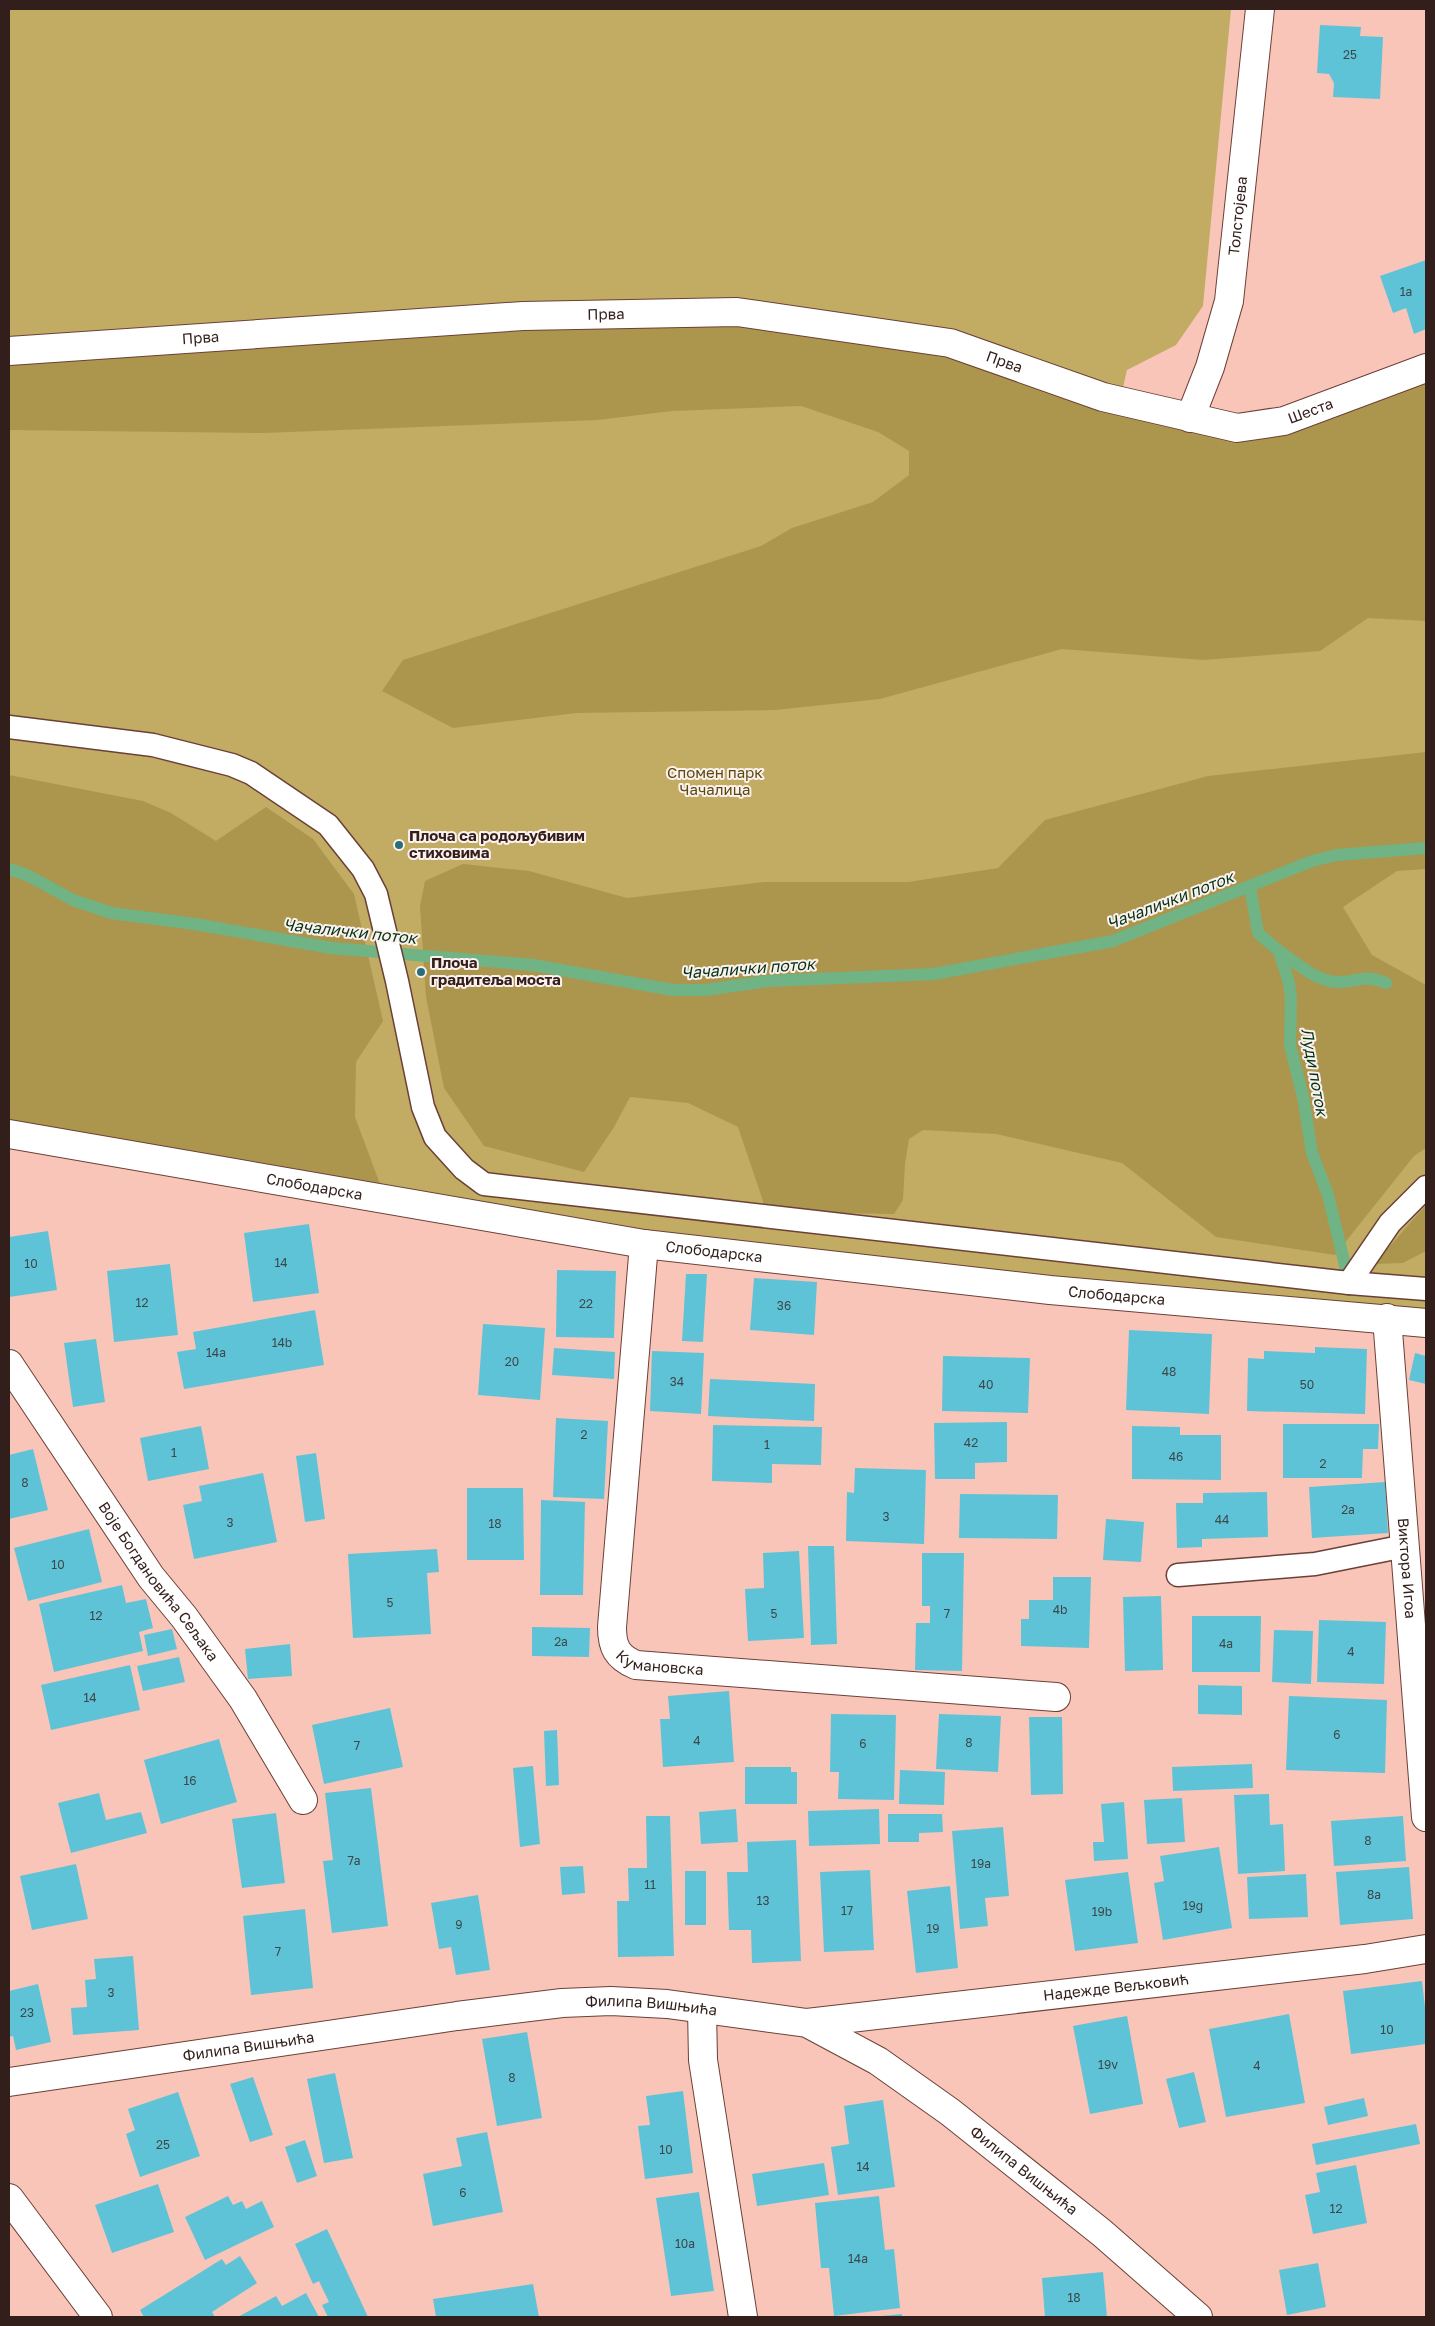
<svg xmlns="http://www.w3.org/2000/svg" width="1435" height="2326" font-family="'Golos Text',sans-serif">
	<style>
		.green { fill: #c2ac63 }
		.forest { fill: #ac964d }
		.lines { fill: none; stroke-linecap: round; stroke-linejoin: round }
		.stream { stroke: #70b385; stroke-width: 12 }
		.building { fill: #5fc3d7 }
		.lane-casing { stroke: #6b4037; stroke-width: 25 }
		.street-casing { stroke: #6b4037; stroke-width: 30 }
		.lane { stroke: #fff; stroke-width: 22 }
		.street { stroke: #fff; stroke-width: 28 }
		.poi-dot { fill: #276e7b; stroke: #fcf1ee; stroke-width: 2 }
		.labels { text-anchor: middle; stroke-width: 4; stroke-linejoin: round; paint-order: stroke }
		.number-label { font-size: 12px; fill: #3d484a }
		.street-label { font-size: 15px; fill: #321f1b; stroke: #fcf1ee }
		.park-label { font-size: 15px; fill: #59490f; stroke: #fcf1ee }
		.poi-label { font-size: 15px; font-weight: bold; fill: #321f1b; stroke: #fcf1ee; text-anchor: start }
		.water-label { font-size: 16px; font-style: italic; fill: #003517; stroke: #fcf1ee }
	</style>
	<rect width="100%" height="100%" fill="#f9c5b9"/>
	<!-- green -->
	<polygon class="green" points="9,9 1231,9 1203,306 1176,345 1127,370 1120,401 1237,428 1426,368 1426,1323 644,1244 9,1134"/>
	<!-- forest -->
	<g class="forest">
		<polygon points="737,312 950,343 1237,428 1426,368 1426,621 1368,618 1320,651 1203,660 1062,649 880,699 775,710 577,713 453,728 382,691 403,660 761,546 792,528 873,502 909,475 909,451 878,432 801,406 672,411 598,420 264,433 9,430 9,351"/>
		<polygon points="1426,752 1426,869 1397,871 1343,907 1372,955 1426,985 1426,1148 1414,1156 1335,1255 1216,1237 1122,1163 996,1134 923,1130 909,1139 905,1164 903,1200 894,1214 835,1213 764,1204 738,1127 688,1103 630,1097 614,1127 584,1172 484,1146 444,1088 426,997 420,906 425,881 463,864 529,871 627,898 765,882 908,882 998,868 1045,820 1208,776"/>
		<polygon points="9,775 143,801 171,813 216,841 266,807 313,839 354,894 383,1021 356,1062 355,1117 386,1200 9,1134"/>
		<polygon points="1426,1205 1426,1251 1403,1263 1374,1264"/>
	</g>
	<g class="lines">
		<!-- stream -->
		<g class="stream">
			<polyline points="9,869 27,875 73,900 111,913 195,924 331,948 533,965 673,990 705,990 768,981 934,974 1113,941 1312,861 1337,855 1426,848"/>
			<polyline points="1250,887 1258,933 1279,951 1289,983 1291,998 1290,1045 1303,1097 1312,1153 1328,1195 1346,1269"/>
			<path d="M1279 951C1297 963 1317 983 1340 982 1362 981 1363 974 1386 983"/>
		</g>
	</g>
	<!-- building -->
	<g class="building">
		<polygon points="1320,25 1361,27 1360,36 1383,37 1380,99 1333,97 1334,83 1329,74 1317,73"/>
		<polygon points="1426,260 1426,329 1414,334 1406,308 1393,313 1380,276"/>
		<polygon points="309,1224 319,1293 253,1302 244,1233"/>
		<polygon points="48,1231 57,1290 9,1297 9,1237"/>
		<polygon points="170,1264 178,1335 114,1342 107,1271"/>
		<polygon points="557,1270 616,1271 614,1338 556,1337"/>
		<polygon points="686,1274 707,1274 703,1342 682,1341"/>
		<polygon points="754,1278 817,1282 814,1335 750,1330"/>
		<polygon points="315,1310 324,1365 184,1389 177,1352 196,1349 193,1332"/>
		<polygon points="483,1324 545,1328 540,1400 478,1395"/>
		<polygon points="1129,1330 1212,1334 1209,1414 1126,1410"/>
		<polygon points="96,1339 105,1402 73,1407 64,1343"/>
		<polygon points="1315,1347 1367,1349 1365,1414 1247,1411 1248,1358 1264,1359 1264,1351 1315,1353"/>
		<polygon points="554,1348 615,1352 614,1379 552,1375"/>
		<polygon points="652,1351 704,1353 701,1414 650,1411"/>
		<polygon points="1415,1353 1426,1356 1426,1384 1409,1380"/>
		<polygon points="943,1356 1030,1358 1028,1413 942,1411"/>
		<polygon points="710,1379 815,1384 814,1421 708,1416"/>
		<polygon points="556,1418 608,1421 604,1499 553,1497"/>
		<polygon points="1007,1422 1007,1462 975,1463 975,1479 935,1479 934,1423"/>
		<polygon points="1283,1424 1379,1424 1378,1449 1363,1449 1362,1478 1283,1478"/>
		<polygon points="713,1425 822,1427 821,1465 772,1464 772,1483 712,1481"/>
		<polygon points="201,1426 209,1469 148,1481 140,1438"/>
		<polygon points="1132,1426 1180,1427 1180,1435 1221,1435 1221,1480 1132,1479"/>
		<polygon points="33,1449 48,1510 9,1519 9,1455"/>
		<polygon points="316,1453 325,1519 305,1522 296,1456"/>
		<polygon points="855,1468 926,1470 924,1544 846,1541 847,1492 854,1493"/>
		<polygon points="263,1473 277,1542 194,1559 183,1505 202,1501 199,1486"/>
		<polygon points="1385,1482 1388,1533 1312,1538 1309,1487"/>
		<polygon points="467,1488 523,1488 524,1560 467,1560"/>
		<polygon points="1267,1492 1268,1537 1202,1539 1202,1547 1177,1548 1176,1503 1203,1503 1203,1493"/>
		<polygon points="960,1494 1058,1495 1057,1539 959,1538"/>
		<polygon points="541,1500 585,1502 583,1595 540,1595"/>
		<polygon points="1106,1519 1144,1522 1141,1562 1103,1560"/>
		<polygon points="89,1529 102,1582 28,1601 14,1548"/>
		<polygon points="808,1546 834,1546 837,1644 811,1645"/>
		<polygon points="437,1549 439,1572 427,1573 431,1634 353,1638 348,1554"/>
		<polygon points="799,1551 804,1638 748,1641 745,1589 764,1588 763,1553"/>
		<polygon points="922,1553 964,1553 962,1671 915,1670 916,1623 930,1623 930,1606 922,1606"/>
		<polygon points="1053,1577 1091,1577 1089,1648 1021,1646 1021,1619 1029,1619 1029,1600 1053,1600"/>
		<polygon points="122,1585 126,1603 146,1599 153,1628 139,1632 143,1651 54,1672 39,1604"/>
		<polygon points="1161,1596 1163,1670 1125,1671 1123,1597"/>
		<polygon points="1192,1616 1261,1616 1260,1672 1192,1672"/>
		<polygon points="1319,1620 1386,1622 1384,1684 1317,1682"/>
		<polygon points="532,1627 590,1628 589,1657 532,1656"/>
		<polygon points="172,1629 177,1649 148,1656 144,1635"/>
		<polygon points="1274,1630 1313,1631 1311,1684 1272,1682"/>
		<polygon points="290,1644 292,1676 248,1679 245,1649"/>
		<polygon points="179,1657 185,1682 143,1691 137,1666"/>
		<polygon points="130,1665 140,1710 51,1730 41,1685"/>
		<polygon points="1198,1685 1242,1686 1242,1715 1198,1714"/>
		<polygon points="729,1691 734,1762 663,1767 660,1719 670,1719 668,1696"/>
		<polygon points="1289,1696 1387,1700 1385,1773 1286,1770"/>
		<polygon points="390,1708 403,1767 324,1784 312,1725"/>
		<polygon points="831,1714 896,1715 894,1800 838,1799 839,1772 830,1772"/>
		<polygon points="939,1714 1001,1716 998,1772 936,1769"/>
		<polygon points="1029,1717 1062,1717 1063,1794 1031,1795"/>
		<polygon points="557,1730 559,1785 546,1786 544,1731"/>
		<polygon points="219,1739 237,1802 161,1824 144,1760"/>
		<polygon points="1252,1764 1253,1788 1173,1791 1172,1767"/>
		<polygon points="533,1766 540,1844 520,1847 513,1768"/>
		<polygon points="745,1767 791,1767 791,1772 797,1772 797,1804 745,1804"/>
		<polygon points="900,1770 945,1772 944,1805 899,1804"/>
		<polygon points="371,1788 388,1926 332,1933 323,1861 333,1860 325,1793"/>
		<polygon points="99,1793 106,1820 141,1812 147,1833 71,1853 58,1803"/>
		<polygon points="1269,1794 1270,1825 1283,1824 1285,1871 1238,1874 1234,1795"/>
		<polygon points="1182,1798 1185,1842 1147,1844 1144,1800"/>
		<polygon points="1124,1802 1128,1859 1094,1861 1093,1842 1104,1842 1101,1804"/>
		<polygon points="736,1809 738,1842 701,1844 699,1812"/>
		<polygon points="879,1809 880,1844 809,1846 808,1811"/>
		<polygon points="276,1813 285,1883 242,1888 232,1819"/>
		<polygon points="888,1814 942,1814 943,1832 919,1833 919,1842 888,1842"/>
		<polygon points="646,1816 670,1816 674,1956 618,1957 617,1901 629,1901 628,1868 647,1868"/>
		<polygon points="1403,1816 1406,1861 1334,1866 1331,1821"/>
		<polygon points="1003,1827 1009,1896 985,1898 988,1926 960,1929 952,1831"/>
		<polygon points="796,1840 801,1961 752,1963 751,1930 729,1930 727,1872 748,1872 747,1842"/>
		<polygon points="1219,1847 1232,1928 1163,1940 1154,1883 1164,1881 1160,1856"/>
		<polygon points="76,1864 88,1919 32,1930 20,1876"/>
		<polygon points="583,1866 585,1893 562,1895 560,1867"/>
		<polygon points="1409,1867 1413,1919 1340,1925 1336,1872"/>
		<polygon points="870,1870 874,1950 824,1952 820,1872"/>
		<rect x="685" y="1871" width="21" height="54"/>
		<polygon points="1128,1872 1138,1943 1075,1951 1065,1880"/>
		<polygon points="1306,1874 1308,1917 1249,1919 1247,1877"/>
		<polygon points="950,1886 958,1968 916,1973 907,1891"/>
		<polygon points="478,1895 490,1970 456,1975 451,1947 439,1949 431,1903"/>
		<polygon points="305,1909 313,1988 251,1995 243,1916"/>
		<polygon points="133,1956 139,2030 73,2035 71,2008 87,2007 85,1980 96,1979 94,1959"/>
		<polygon points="1422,1981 1426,2016 1426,2044 1351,2054 1343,1991"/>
		<polygon points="38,1984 51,2042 16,2050 13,2036 9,2037 9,1991"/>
		<polygon points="1289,2014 1305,2103 1226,2117 1209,2029"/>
		<polygon points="1127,2016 1143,2104 1090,2114 1073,2026"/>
		<polygon points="527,2032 542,2118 497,2126 482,2039"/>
		<polygon points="1194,2072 1206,2122 1179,2128 1166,2079"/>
		<polygon points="335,2073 353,2158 324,2163 307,2079"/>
		<polygon points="253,2077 273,2135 250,2142 230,2084"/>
		<polygon points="683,2091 693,2173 645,2179 638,2126 650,2125 646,2096"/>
		<polygon points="178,2092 200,2156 140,2177 126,2134 135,2130 128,2109"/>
		<polygon points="1364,2098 1368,2116 1328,2125 1324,2107"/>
		<polygon points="883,2100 895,2187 838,2195 831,2147 849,2144 844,2106"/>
		<polygon points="1416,2124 1420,2144 1316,2165 1312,2144"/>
		<polygon points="487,2132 503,2212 433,2226 423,2174 462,2166 456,2138"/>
		<polygon points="305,2140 317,2176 297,2183 285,2147"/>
		<polygon points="824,2163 829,2195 757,2206 752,2174"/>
		<polygon points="1356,2165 1367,2223 1313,2234 1305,2195 1320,2192 1316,2173"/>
		<polygon points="158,2184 174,2232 112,2253 95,2205"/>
		<polygon points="699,2192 714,2291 671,2296 656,2198"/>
		<polygon points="228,2196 233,2205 242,2201 246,2209 262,2201 274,2227 205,2260 185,2217"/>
		<polygon points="879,2196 885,2250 894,2249 900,2308 834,2316 829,2268 821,2268 815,2203"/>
		<polygon points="327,2229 368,2317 328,2317 322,2305 329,2302 319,2281 313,2284 295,2244"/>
		<polygon points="240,2256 257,2283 212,2312 215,2317 144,2317 140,2310 222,2259 226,2265"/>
		<polygon points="1318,2263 1326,2307 1287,2315 1279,2270"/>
		<polygon points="1103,2272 1107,2317 1045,2317 1042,2278"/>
		<polygon points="533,2284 539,2317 436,2317 433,2299"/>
		<polygon points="306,2293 319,2317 238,2317 276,2296 282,2306"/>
		<polygon points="902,2314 902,2317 882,2317 882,2316"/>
	</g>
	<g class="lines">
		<defs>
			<g id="lane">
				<polyline points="9,727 153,745 232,765 251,773 328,825 363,869 376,894 397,981 423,1107 435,1137 464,1169 484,1184 1349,1283 1426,1289"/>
				<polyline points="1349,1283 1390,1223 1426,1187"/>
				<polyline points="1178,1575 1315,1564 1405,1546"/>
			</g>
			<g id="street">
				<path id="s1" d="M9 351 523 316 737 312 950 343 1103 397 1237 428 1284 421 1426 368"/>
				<path id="s2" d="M1190 418 1210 367 1229 301 1260 9"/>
				<path id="s3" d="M9 1134 644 1244 1050 1290 1426 1323"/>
				<path id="s4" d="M644 1244 612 1627C612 1647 617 1657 636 1665L1056 1697"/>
				<path id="s5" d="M1387 1318 1426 1817"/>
				<path id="s6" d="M9 1364 151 1577 184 1617 243 1699 303 1800"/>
				<polyline points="702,2009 703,2060 743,2317"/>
				<path id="s7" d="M807 2023 1365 1959 1426 1949"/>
				<path id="s8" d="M9 2082 457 2016 562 2003 611 2001 667 2004 807 2023 878 2061 950 2112 1102 2233 1198 2317"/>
				<polyline points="9,2198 98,2317"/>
			</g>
		</defs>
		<!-- lane casing -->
		<use href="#lane" class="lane-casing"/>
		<!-- street casing -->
		<use href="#street" class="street-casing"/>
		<!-- lane -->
		<use href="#lane" class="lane"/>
		<!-- street -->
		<use href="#street" class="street"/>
	</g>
	<!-- markers -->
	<g class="poi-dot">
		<circle cx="399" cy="845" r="5"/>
		<circle cx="421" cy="972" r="5"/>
	</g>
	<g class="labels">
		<!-- number labels -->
		<g class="number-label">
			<text x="1350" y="59">25</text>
			<text x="1406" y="296">1a</text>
			<text x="281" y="1267">14</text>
			<text x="31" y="1268">10</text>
			<text x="142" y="1307">12</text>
			<text x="586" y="1308">22</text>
			<text x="784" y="1310">36</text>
			<text x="282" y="1347">14b</text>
			<text x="216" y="1357">14a</text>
			<text x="512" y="1366">20</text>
			<text x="1169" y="1376">48</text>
			<text x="677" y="1386">34</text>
			<text x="986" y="1389">40</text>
			<text x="1307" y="1389">50</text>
			<text x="584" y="1439">2</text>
			<text x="971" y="1447">42</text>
			<text x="767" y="1449">1</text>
			<text x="174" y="1457">1</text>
			<text x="1176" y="1461">46</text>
			<text x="1323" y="1468">2</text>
			<text x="25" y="1487">8</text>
			<text x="1348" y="1514">2a</text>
			<text x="886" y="1521">3</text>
			<text x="1222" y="1524">44</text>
			<text x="230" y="1527">3</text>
			<text x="495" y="1528">18</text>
			<text x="58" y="1569">10</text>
			<text x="390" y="1607">5</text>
			<text x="1060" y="1614">4b</text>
			<text x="774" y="1618">5</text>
			<text x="947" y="1618">7</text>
			<text x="96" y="1620">12</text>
			<text x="561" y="1646">2a</text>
			<text x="1226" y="1648">4a</text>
			<text x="1351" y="1656">4</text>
			<text x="90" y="1702">14</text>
			<text x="1337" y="1739">6</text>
			<text x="697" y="1745">4</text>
			<text x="969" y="1747">8</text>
			<text x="863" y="1748">6</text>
			<text x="357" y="1750">7</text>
			<text x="190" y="1785">16</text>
			<text x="1368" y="1845">8</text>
			<text x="354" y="1865">7a</text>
			<text x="981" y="1868">19a</text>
			<text x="650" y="1889">11</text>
			<text x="1374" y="1899">8a</text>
			<text x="763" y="1905">13</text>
			<text x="1193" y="1910">19g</text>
			<text x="847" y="1915">17</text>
			<text x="1102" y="1916">19b</text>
			<text x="459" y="1929">9</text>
			<text x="933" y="1933">19</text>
			<text x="278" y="1956">7</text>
			<text x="111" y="1997">3</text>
			<text x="27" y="2017">23</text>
			<text x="1387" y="2034">10</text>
			<text x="1108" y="2069">19v</text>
			<text x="1257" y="2070">4</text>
			<text x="512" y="2082">8</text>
			<text x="163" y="2149">25</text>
			<text x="666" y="2154">10</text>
			<text x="863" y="2171">14</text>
			<text x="463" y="2197">6</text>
			<text x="1336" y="2213">12</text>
			<text x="685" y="2248">10a</text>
			<text x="858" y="2263">14a</text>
			<text x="1074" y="2302">18</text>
		</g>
		<!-- street labels -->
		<g class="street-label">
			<text dy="5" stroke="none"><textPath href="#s2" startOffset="209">Толстојева</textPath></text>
			<text dy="5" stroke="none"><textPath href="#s1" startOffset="598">Прва</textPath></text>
			<text dy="5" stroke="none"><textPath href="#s1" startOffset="192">Прва</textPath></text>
			<text dy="5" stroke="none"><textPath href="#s1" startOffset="1002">Прва</textPath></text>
			<text dy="5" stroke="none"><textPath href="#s1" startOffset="1320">Шеста</textPath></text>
			<text dy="5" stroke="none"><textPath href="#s3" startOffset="310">Слободарска</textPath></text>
			<text dy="5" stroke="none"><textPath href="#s3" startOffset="715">Слободарска</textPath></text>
			<text dy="5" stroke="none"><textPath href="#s3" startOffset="1120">Слободарска</textPath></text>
			<text dy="5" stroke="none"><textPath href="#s5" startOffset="251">Виктора Игоа</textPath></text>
			<text dy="5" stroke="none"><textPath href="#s6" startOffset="264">Воје Богдановића Сељака</textPath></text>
			<text dy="5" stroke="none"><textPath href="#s4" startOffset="456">Кумановска</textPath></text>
			<text dy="5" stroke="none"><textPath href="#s7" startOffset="311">Надежде Вељковић</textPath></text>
			<text dy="5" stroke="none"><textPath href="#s8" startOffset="648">Филипа Вишњића</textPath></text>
			<text dy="5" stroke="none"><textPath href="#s8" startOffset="242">Филипа Вишњића</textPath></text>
			<text dy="5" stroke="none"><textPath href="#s8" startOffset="1068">Филипа Вишњића</textPath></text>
		</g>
		<!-- park labels -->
		<g class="park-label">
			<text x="715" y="778">Спомен парк<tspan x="715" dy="17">Чачалица</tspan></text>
		</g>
		<!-- poi labels -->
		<g class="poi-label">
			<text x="409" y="841">Плоча са родољубивим<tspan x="409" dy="17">стиховима</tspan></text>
			<text x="431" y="968">Плоча<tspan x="431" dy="17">градитеља моста</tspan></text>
		</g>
		<!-- water labels -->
		<g class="water-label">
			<text transform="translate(1170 900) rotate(-21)" y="6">Чачалички поток</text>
			<text transform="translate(350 931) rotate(6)" y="6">Чачалички поток</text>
			<text transform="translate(748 968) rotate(-4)" y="6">Чачалички поток</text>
			<text transform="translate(1315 1072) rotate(80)" y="6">Луди поток</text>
		</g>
	</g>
	<!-- border -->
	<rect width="1435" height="2326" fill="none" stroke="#321f1b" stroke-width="20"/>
</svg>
